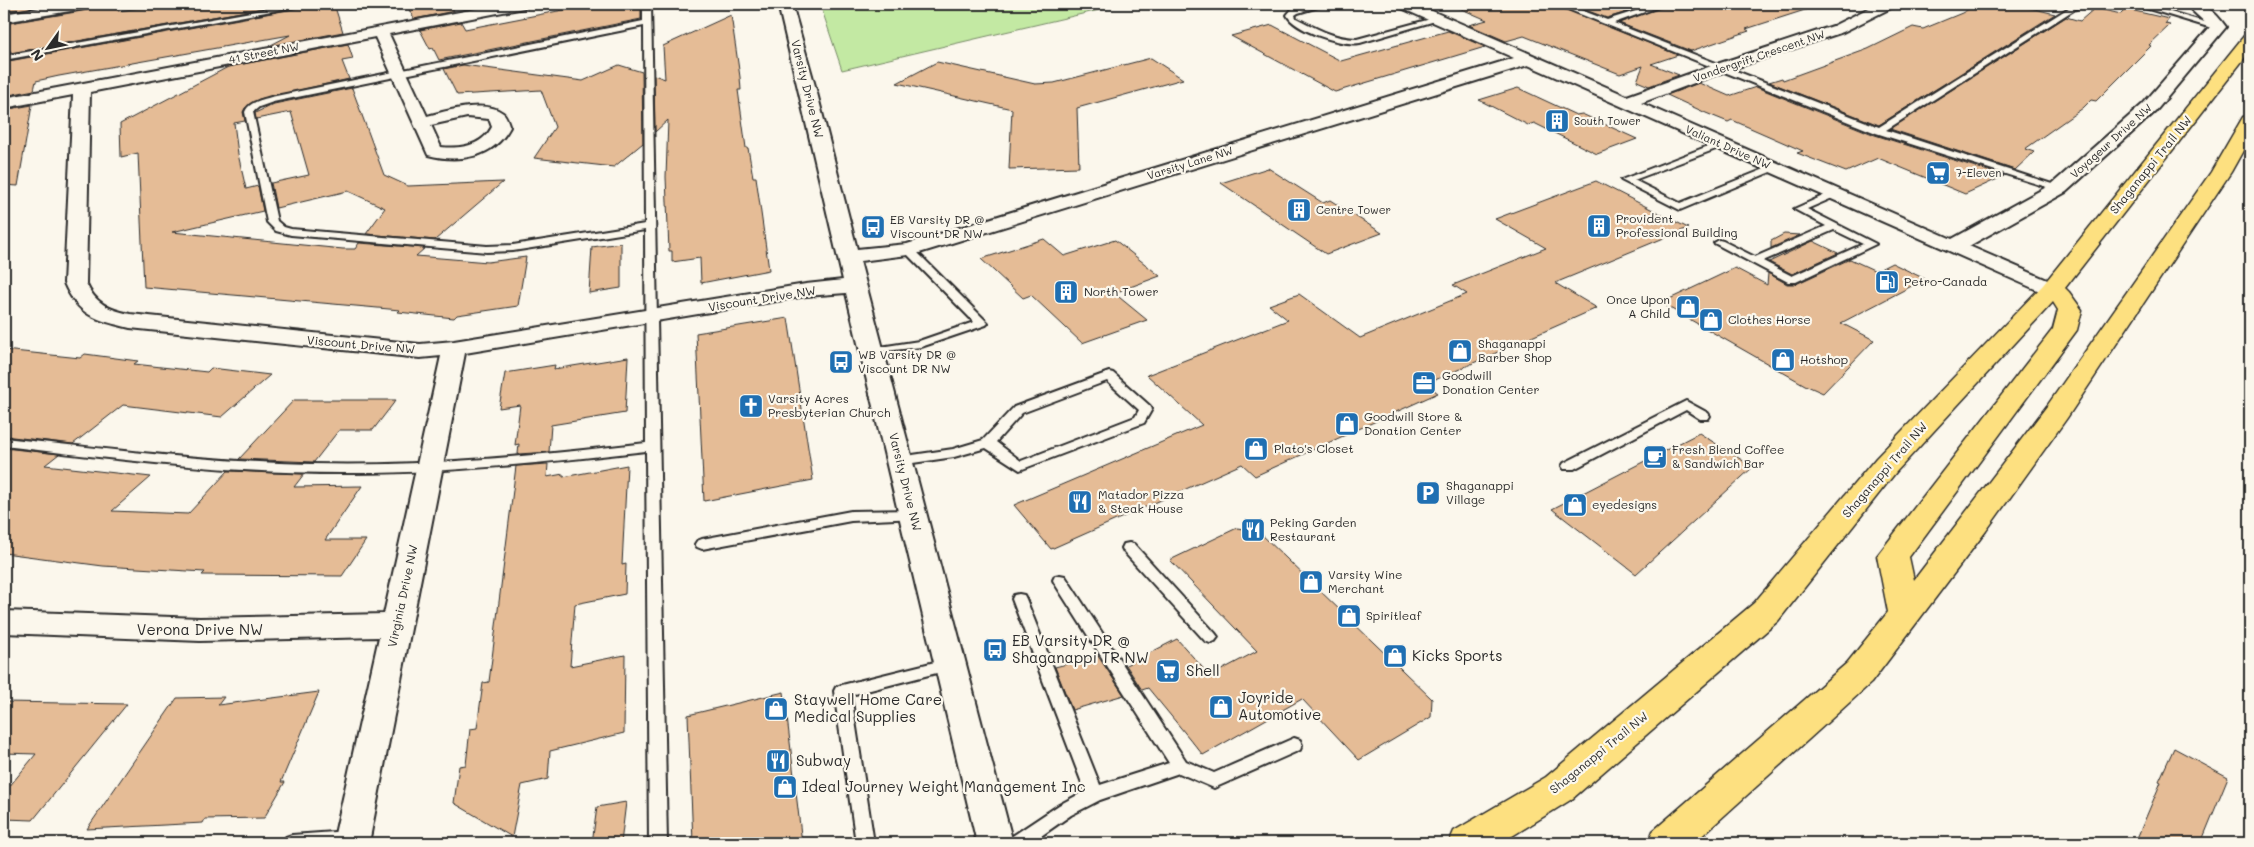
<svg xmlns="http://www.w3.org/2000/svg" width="2254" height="847" font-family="Mali,sans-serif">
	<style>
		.green { fill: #c3e9a3; stroke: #778a67 }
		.building { fill: #e5bc96; stroke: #2b2b2b }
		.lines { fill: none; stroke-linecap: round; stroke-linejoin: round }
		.service-casing { stroke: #2b2b2b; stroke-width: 4 }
		.minor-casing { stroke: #2b2b2b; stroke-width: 4 }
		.primary-casing { stroke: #2b2b2b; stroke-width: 3 }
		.service { fill: #fbf7ec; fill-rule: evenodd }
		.minor { fill: #fbf7ec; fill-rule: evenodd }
		.primary { fill: #fde080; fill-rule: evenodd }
		.labels { text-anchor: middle; stroke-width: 4.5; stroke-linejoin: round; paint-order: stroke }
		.far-street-label { font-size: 11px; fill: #2b2b2b; stroke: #fbf7ec }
		.far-poi-label { font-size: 11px; fill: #2b2b2b; stroke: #fbf7ec; text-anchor: start }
		.street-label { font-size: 12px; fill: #2b2b2b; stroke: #fbf7ec }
		.poi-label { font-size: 12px; fill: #2b2b2b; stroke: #fbf7ec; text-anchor: start }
		.near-street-label { font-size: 15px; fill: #2b2b2b; stroke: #fbf7ec }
		.near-poi-label { font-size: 15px; fill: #2b2b2b; stroke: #fbf7ec; text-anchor: start }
	</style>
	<rect width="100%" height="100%" fill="#fbf7ec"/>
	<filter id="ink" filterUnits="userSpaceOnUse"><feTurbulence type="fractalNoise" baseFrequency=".02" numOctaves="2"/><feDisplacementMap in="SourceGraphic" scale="10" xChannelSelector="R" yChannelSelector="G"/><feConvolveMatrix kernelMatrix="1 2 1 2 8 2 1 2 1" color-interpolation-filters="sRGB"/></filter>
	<g filter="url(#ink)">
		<!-- green -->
		<polygon class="green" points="820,4 1125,4 842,70"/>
		<!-- building -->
		<g class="building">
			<polygon points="4,4 53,4 4,12"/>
			<polygon points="97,4 117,4 118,11 170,4 286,4 10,53 11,51 4,52 4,24 88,10"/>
			<polygon points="312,4 334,4 343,32 269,46 290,35 59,76 36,81 34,90 4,96 9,61 310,6"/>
			<polygon points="406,4 450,4 454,11 414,19"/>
			<polygon points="594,4 641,4 641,19 439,60 433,48 430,49 420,30 461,22 465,29"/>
			<polygon points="1450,4 1553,4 1678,55 1651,64 1679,75 1649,86 1637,81 1643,66 1620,74 1524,36 1506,41 1469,25 1487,20"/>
			<polygon points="1570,4 1653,4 1607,18"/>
			<polygon points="1669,4 1807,4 1808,9 1746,29 1749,31 1691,51 1619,23"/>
			<polygon points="1977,4 2014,4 2055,14 1879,125 1769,82 1782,78 1783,80 1868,49 1913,27 1923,29 1962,13"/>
			<polygon points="2095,8 2121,14 2126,9 2169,19 2165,24 2170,25 2149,45 2151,46 2096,101 2091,100 2083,108 2025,149 2034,152 2015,170 1890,129 2066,17 2080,21"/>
			<polygon points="731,15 740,77 741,90 738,90 746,148 748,148 753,177 756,177 769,270 701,283 700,258 672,262 672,251 669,251 666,177 668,120 655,132 654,75 665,79 663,46"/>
			<polygon points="1272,25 1341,61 1448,31 1485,47 1335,92 1231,36"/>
			<polygon points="348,44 353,59 342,61 349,79 259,99 245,108 243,112 245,121 234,123 238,154 246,189 258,186 263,211 172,232 343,249 355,249 359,243 425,248 416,256 488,262 526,257 518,306 457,315 454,318 398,312 400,310 144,287 138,153 121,157 120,124 228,67"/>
			<polygon points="1151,58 1183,79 1077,108 1079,167 1009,169 1012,109 897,83 937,62 1035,84 1054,83"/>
			<polygon points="463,65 583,81 619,65 642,72 643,143 614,167 534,158 555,127 541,90 457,95 444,69"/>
			<polygon points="1699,83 1729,96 1756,87 1875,135 2004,176 1965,194 1878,158 1846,172 1797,153 1803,151 1732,120 1728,122 1706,113 1667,95"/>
			<polygon points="352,88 384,175 408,186 503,182 435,240 366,234 385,208 348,191 276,208 271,183 309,175 291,112 256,119 255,113 274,104"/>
			<polygon points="1518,88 1576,115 1582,114 1637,139 1597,154 1534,123 1528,125 1479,100"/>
			<polygon points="32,105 18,186 4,185 4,110"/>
			<polygon points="1268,168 1323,203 1330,200 1382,233 1326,254 1221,183"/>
			<polygon points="1596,181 1688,228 1555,283 1597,308 1426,384 1438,393 1255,476 1242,464 1051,549 1014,505 1202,425 1147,375 1288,320 1269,305 1299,294 1360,338 1467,294 1453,285 1546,248 1495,219"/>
			<polygon points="1784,234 1800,235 1771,248 1771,241"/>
			<polygon points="1044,239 1064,256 1115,240 1160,276 1114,293 1147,320 1082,343 1031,295 1023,298 981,259"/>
			<polygon points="1813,241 1838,253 1792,274 1769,262"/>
			<polygon points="621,243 621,288 589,293 592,247"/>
			<polygon points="1850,259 1876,271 1892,263 1925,279 1841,323 1874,340 1823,393 1805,385 1661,303 1735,268 1767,285 1768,273 1787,284 1796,284"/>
			<polygon points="788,318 813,480 704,501 696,333"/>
			<polygon points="4,350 80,358 85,354 138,361 134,364 207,372 211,368 270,375 222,417 123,405 73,444 4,436"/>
			<polygon points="628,357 625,413 551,425 549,452 518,454 519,444 515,445 520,405 499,408 505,373 555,365 554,369"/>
			<polygon points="294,400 396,400 373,430 339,430 314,462 239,459"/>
			<polygon points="1699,433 1753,467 1636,574 1552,509"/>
			<polygon points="4,448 59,454 45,465 151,477 112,511 188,514 228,471 304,474 294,487 362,486 325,540 366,540 342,576 202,575 205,572 103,566 4,553"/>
			<polygon points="548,464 547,477 563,474 563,477 627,465 622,565 626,564 625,594 575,604 570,666 625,655 624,733 550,751 548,779 522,785 512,837 454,803 459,766 466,765 470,729 477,728 483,683 489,682 516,466"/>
			<polygon points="1237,528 1258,531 1432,699 1431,717 1359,760 1302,699 1203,755 1148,688 1142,690 1126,665 1177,639 1210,676 1257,651 1170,560"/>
			<polygon points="1098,656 1124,695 1072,710 1055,667"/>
			<polygon points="319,692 281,782 285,782 264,818 205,819 203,823 87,829 177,698 224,697 218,705"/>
			<polygon points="784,692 802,843 693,843 688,715"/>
			<polygon points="4,702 127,704 33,820 4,819 4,793 36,754 4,753"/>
			<polygon points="2174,748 2228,777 2201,843 2135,843 2161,782 2159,781"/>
			<polygon points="626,802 621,843 592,843 597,807"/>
		</g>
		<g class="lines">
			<defs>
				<g id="service">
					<polygon points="295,4 310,4 4,60 4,56"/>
					<path d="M643 4H651L667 843H649L646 451C549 462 451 473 353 473 236 474 120 460 4 446V438C106 449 208 462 310 464 422 467 535 456 646 443L645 230 513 251 487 252 291 235 276 231 267 222 245 112C249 102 261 100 271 97L643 21ZM644 26 645 224 513 245 487 246 291 229 284 227 277 221 253 112 259 107 273 102Z"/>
					<path d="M1316 4H1328L1298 13 1295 15 1296 18C1316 28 1334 39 1357 39L1438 17 1442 19 1360 43C1342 46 1295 31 1287 15L1292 9Z"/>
					<polygon points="1555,4 1565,4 1607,20 1658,4 1667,4 1614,23 1879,127 2075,4 2083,4 1886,130 2064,188 2062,190 2056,190 1876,133"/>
					<polygon points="2132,4 2143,4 2222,27 2215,29"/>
					<polygon points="1721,141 1724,142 1724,146 1634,180 1680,203 1772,166 1775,165 1780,168 1680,210 1621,180"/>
					<path d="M1834 191 1839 194 1837 196 1807 209 1876 244 1796 282H1788L1714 243 1719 240 1723 241 1755 257 1826 226 1794 209ZM1834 230 1863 244 1792 276 1763 261Z"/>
					<polygon points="909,247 913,248 988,323 986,325 921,347 867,353 865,351 867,349 919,341 974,322 905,252 905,248"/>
					<path d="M1109 372 1113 373 1150 406 1152 409 1144 423 1020 470 986 448 954 457 899 465 893 461 899 457 953 449 983 440 1014 407ZM1107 381 1139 410 1135 417 1021 461 996 442 1022 413Z"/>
					<polygon points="1686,401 1708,413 1710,416 1708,419 1700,419 1686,410 1574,469 1564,469 1562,466 1564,463"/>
					<polygon points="913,510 918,512 920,515 918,518 851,521 702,549 697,547 695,544 697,541 702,539 851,511"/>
					<polygon points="1129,543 1134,544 1215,633 1218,637 1215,641 1210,643 1205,641 1124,552 1122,548 1124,544"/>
					<polygon points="1060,575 1065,576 1186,761 1214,773 1294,738 1300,740 1302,745 1300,750 1214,788 1179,773 1100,800 1071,815 1031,843 1008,843 1011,837 1059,805 1085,791 1012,599 1014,595 1019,594 1024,595 1026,599 1100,785 1169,763 1055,584 1053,580 1055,576"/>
					<polygon points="951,658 956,660 959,664 956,668 851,695 874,843 856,843 834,691 836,687 842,685"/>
					<polygon points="349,831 355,833 358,839 356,843 283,843 286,837 292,835"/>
				</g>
				<g id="minor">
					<polygon points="63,4 95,4 88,8 4,22 4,14"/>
					<path d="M502 4H531L524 8 389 34 427 116C446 111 486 99 503 113 507 116 508 123 510 127 494 158 459 163 428 155L375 37 90 92 86 283C95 303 109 310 130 314L420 344 454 341 806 284 843 280 778 4H792L817 93 857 249 907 244 1514 58 1399 7 1397 4H1416L1627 96 1714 65 1833 26 1877 4H1895L1893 7 1843 32 1726 71 1641 103 1952 239 2052 184 2143 104 2210 27 2185 4C2206 4 2213 9 2226 27L2155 112 2066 192 1969 246 2059 285 2062 290 2059 295 2051 296 1528 65 916 254 860 261 1013 843H977L846 293 806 296 465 353 369 843H333L379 637 200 641 4 633V611L200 618 384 614 441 356 420 358 130 328C97 320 78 316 64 283L73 95 4 108V98ZM467 117 489 119 492 127C482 146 461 149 441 147L431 125Z"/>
				</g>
				<polygon id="primary" points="2250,35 2250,51 2065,288 2069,292 2082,310 2077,330 1909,557 1914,580 2047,406 2211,172 2243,117 2250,115 2250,138 2231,172 2067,418 1986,531 1871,683 1694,843 1648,843 1653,831 1847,663 1888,612 1877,556 2053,329 2058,310 2053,302 1896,472 1778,621 1572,799 1501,843 1449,843 1454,831 1546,777 1754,603 1876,458 2043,285 2244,36"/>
			</defs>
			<!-- service casing -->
			<use href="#service" class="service-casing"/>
			<!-- minor casing -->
			<use href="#minor" class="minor-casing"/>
			<!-- primary casing -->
			<use href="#primary" class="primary-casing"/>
			<!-- service -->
			<use href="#service" class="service"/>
			<!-- minor -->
			<use href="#minor" class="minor"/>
			<!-- primary -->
			<use href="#primary" class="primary"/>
		</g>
	</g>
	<!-- icons -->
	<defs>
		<symbol id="building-square" viewBox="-11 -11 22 22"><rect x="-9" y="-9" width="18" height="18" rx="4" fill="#1f6fb2" stroke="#fbf7ec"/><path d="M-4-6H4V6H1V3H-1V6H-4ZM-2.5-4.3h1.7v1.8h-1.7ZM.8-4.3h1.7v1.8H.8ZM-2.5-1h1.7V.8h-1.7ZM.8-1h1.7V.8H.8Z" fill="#fff"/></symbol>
		<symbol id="supermarket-square" viewBox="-11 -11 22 22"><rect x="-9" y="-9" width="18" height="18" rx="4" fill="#1f6fb2" stroke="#fbf7ec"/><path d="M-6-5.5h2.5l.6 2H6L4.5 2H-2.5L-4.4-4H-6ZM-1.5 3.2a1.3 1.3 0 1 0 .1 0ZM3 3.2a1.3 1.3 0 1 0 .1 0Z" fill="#fff"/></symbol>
		<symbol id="bus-square" viewBox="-11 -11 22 22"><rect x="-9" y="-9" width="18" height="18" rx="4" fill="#1f6fb2" stroke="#fbf7ec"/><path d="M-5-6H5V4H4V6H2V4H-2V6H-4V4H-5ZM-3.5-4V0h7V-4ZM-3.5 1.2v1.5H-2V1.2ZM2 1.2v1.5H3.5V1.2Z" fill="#fff"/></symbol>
		<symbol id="fuel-square" viewBox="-11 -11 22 22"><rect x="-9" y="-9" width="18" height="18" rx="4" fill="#1f6fb2" stroke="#fbf7ec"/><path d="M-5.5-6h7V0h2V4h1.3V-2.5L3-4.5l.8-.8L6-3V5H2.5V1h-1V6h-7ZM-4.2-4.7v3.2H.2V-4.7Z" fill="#fff"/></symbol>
		<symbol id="shop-square" viewBox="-11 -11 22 22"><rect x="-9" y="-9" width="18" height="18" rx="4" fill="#1f6fb2" stroke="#fbf7ec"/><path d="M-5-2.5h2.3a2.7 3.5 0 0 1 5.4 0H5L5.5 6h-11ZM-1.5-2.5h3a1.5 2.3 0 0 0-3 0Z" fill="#fff"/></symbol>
		<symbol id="office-square" viewBox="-11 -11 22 22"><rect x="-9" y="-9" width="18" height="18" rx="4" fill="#1f6fb2" stroke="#fbf7ec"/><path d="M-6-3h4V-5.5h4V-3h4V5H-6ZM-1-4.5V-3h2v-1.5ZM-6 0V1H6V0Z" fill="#fff"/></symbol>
		<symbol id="church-square" viewBox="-11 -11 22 22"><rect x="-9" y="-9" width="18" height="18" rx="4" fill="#1f6fb2" stroke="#fbf7ec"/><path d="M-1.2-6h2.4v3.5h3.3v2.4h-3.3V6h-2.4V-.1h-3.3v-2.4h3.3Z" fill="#fff"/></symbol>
		<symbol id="cafe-square" viewBox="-11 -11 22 22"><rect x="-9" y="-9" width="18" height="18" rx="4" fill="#1f6fb2" stroke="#fbf7ec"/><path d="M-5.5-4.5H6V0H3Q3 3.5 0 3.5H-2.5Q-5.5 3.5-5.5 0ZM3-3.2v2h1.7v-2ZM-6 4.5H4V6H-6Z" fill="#fff"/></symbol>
		<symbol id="parking-square" viewBox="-11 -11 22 22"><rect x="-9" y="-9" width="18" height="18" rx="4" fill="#1f6fb2" stroke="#fbf7ec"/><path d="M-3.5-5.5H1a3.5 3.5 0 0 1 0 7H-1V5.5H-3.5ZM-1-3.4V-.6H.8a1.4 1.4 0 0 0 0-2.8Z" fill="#fff"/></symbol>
		<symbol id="restaurant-square" viewBox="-11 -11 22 22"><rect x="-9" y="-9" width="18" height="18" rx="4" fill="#1f6fb2" stroke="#fbf7ec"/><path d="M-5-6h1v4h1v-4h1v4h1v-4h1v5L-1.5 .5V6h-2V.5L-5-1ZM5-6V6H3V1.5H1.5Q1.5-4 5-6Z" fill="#fff"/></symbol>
	</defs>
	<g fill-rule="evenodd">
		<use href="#building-square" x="1543" y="107" width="28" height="28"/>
		<use href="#supermarket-square" x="1924" y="159" width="28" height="28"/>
		<use href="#building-square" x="1285" y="196" width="28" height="28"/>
		<use href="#building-square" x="1585" y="212" width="28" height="28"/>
		<use href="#bus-square" x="859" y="213" width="28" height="28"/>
		<use href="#fuel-square" x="1873" y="268" width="28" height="28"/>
		<use href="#building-square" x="1052" y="278" width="28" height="28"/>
		<use href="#shop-square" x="1674" y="293" width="28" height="28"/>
		<use href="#shop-square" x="1697" y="306" width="28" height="28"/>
		<use href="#shop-square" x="1446" y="337" width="28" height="28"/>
		<use href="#shop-square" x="1769" y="346" width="28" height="28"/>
		<use href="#bus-square" x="827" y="348" width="28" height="28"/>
		<use href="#office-square" x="1410" y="369" width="28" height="28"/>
		<use href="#church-square" x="737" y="392" width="28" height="28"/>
		<use href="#shop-square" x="1333" y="410" width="28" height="28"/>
		<use href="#shop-square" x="1242" y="435" width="28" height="28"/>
		<use href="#cafe-square" x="1641" y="443" width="28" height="28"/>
		<use href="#parking-square" x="1414" y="479" width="28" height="28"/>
		<use href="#restaurant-square" x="1066" y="488" width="28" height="28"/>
		<use href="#shop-square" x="1561" y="491" width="28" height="28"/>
		<use href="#restaurant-square" x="1239" y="516" width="28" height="28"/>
		<use href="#shop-square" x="1297" y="568" width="28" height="28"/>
		<use href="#shop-square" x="1335" y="602" width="28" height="28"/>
		<use href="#bus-square" x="981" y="636" width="28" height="28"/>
		<use href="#shop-square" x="1381" y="642" width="28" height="28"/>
		<use href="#supermarket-square" x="1154" y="657" width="28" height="28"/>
		<use href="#shop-square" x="1207" y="693" width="28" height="28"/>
		<use href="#shop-square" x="762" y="695" width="28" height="28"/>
		<use href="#restaurant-square" x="764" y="747" width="28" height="28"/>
		<use href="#shop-square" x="771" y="773" width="28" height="28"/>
	</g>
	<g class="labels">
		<!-- far-street labels -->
		<g class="far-street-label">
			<text transform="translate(264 53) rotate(-11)" y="4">41 Street NW</text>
			<text transform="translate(1759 56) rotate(-19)" y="4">Vandergrift Crescent NW</text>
			<text transform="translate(2111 141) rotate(-42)" y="4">Voyageur Drive NW</text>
			<text transform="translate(1728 147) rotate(24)" y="4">Valiant Drive NW</text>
			<text transform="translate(1190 163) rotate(-17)" y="4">Varsity Lane NW</text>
		</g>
		<!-- far-poi labels -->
		<g class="far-poi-label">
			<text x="1574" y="125">South Tower</text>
			<text x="1956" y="177">7-Eleven</text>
			<text x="1316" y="214">Centre Tower</text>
		</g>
		<!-- street labels -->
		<g class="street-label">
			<text transform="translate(807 89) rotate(76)" y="4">Varsity Drive NW</text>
			<text transform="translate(2151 165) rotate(-51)" y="4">Shaganappi Trail NW</text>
			<text transform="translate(762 299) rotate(-9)" y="4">Viscount Drive NW</text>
			<text transform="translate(361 345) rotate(5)" y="4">Viscount Drive NW</text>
			<text transform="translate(1885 470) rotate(-49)" y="4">Shaganappi Trail NW</text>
			<text transform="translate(905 482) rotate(76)" y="4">Varsity Drive NW</text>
			<text transform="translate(403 596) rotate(-78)" y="4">Virginia Drive NW</text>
			<text transform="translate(1599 753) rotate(-39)" y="4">Shaganappi Trail NW</text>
		</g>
		<!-- poi labels -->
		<g class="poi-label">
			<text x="1616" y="223">Provident<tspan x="1616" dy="14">Professional Building</tspan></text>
			<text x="890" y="224">EB Varsity DR @<tspan x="890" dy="14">Viscount DR NW</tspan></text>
			<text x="1904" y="286">Petro-Canada</text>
			<text x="1084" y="296">North Tower</text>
			<text x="1670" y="304" text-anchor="end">Once Upon<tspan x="1670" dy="14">A Child</tspan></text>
			<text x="1728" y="324">Clothes Horse</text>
			<text x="1478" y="348">Shaganappi<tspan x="1478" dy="14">Barber Shop</tspan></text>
			<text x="858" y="359">WB Varsity DR @<tspan x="858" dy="14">Viscount DR NW</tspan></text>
			<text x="1800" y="364">Hotshop</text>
			<text x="1442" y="380">Goodwill<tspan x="1442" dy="14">Donation Center</tspan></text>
			<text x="768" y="403">Varsity Acres<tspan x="768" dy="14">Presbyterian Church</tspan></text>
			<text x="1364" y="421">Goodwill Store &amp;<tspan x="1364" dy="14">Donation Center</tspan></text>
			<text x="1274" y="453">Plato's Closet</text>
			<text x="1672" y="454">Fresh Blend Coffee<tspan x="1672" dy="14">&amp; Sandwich Bar</tspan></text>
			<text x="1446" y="490">Shaganappi<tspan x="1446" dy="14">Village</tspan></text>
			<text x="1098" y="499">Matador Pizza<tspan x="1098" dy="14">&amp; Steak House</tspan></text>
			<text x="1592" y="509">eyedesigns</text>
			<text x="1270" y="527">Peking Garden<tspan x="1270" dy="14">Restaurant</tspan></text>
			<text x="1328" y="579">Varsity Wine<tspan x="1328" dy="14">Merchant</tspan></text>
			<text x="1366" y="620">Spiritleaf</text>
		</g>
		<!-- near-street labels -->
		<g class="near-street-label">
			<text x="200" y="635">Verona Drive NW</text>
		</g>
		<!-- near-poi labels -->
		<g class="near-poi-label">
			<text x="1012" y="646">EB Varsity DR @<tspan x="1012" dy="17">Shaganappi TR NW</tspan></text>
			<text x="1412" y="661">Kicks Sports</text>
			<text x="1186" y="676">Shell</text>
			<text x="1238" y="703">Joyride<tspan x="1238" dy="17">Automotive</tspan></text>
			<text x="794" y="705">Staywell Home Care<tspan x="794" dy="17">Medical Supplies</tspan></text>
			<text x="796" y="766">Subway</text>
			<text x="802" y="792">Ideal Journey Weight Management Inc</text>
		</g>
	</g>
	<!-- margin -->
	<rect width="2254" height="847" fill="none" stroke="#fbf7ec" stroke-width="20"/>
	<rect x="10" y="10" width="2234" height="827" fill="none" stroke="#2b2b2b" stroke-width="2" filter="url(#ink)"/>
	<!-- north arrow -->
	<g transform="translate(48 48) rotate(237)" stroke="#fbf7ec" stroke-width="4" paint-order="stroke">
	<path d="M0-4L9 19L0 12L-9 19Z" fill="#2b2b2b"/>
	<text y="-8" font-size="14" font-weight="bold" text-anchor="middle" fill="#2b2b2b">N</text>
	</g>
</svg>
